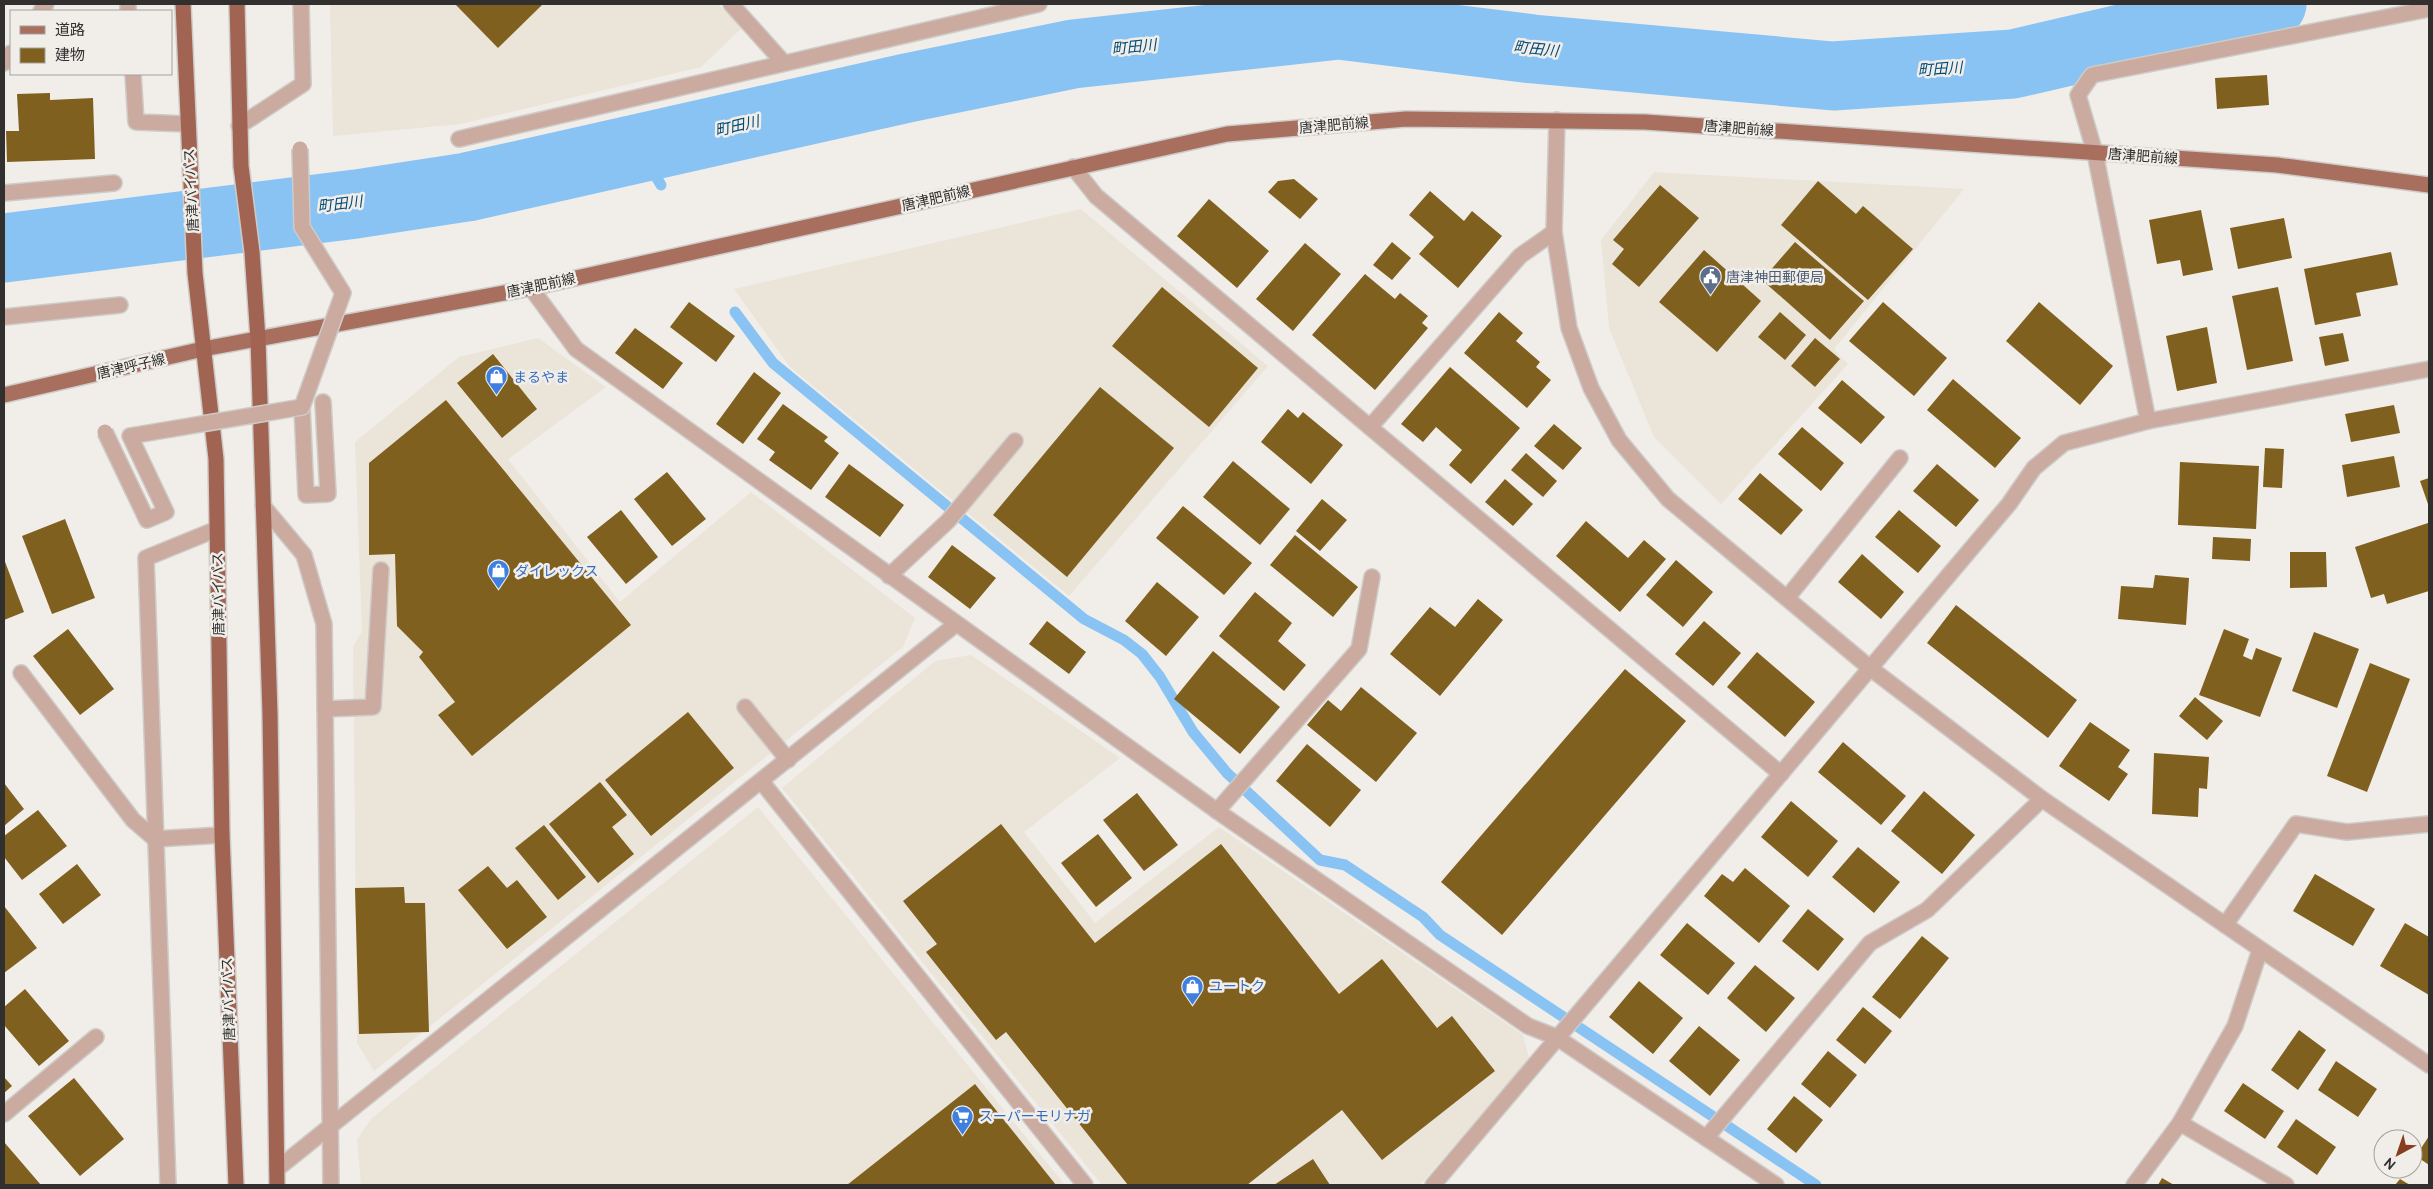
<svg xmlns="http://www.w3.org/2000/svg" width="2433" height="1189" font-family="Cabin,'Noto Sans JP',sans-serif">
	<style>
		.built { fill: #eae4d9 }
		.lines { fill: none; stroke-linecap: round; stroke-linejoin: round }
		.stream { stroke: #89c3f3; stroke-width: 11 }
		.river { stroke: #89c3f3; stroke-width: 69 }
		.building { fill: #80601e }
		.service-casing { stroke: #ceccc8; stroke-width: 18 }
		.pedestrian-casing { stroke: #ceccc8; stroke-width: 18 }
		.minor-casing { stroke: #ceccc8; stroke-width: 18 }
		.tertiary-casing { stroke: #ceccc8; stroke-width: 18 }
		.primary-casing { stroke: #ceccc8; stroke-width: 18 }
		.trunk-casing { stroke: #ceccc8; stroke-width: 18 }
		.service { stroke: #cbaaa0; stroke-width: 15 }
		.pedestrian { stroke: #cbaaa0; stroke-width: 15 }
		.minor { stroke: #cbaaa0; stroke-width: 15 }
		.tertiary { stroke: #cbaaa0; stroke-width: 15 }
		.primary { stroke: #a86f5f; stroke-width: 15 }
		.trunk { stroke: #a16453; stroke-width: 15 }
		.pedestrian-bridge-casing { stroke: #ceccc8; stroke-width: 18; stroke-linecap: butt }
		.pedestrian-bridge { stroke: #cbaaa0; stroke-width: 15 }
		.labels { text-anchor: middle; stroke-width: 5; stroke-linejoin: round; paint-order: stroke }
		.street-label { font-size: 14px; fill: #31302f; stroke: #f1eeea }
		.service-label { font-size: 14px; fill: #4e5e75; stroke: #f1eeea; text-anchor: start }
		.shop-label { font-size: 14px; fill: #366cbe; stroke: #f1eeea; text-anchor: start }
		.water-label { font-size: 15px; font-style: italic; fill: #034a76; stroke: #f1eeea }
	</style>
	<rect width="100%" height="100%" fill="#f1eeea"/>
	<!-- built -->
	<g class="built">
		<polygon points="330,4 718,4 742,28 701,67 461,124 333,136"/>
		<polygon points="1654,172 1964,189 1834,349 1848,364 1721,504 1654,437 1609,328 1601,240"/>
		<polygon points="1081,209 1268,366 1069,596 790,367 734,289"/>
		<polygon points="538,338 606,387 508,459 620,602 751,492 915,618 903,647 374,1071 357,1043 353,646 362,632 355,442 459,357"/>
		<polygon points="971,655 1120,758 1024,832 1095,923 1219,827 1523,1035 1529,1058 1420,1185 1102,1185 782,788 935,661"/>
		<polygon points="758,807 1065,1185 361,1185 357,1139 372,1118"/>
	</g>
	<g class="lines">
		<!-- stream -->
		<g class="stream">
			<polyline points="639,148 661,185"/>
			<polyline points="735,312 773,363 1084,619 1124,640 1142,654 1160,677 1193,732 1227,773 1320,860 1345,865 1423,917 1440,935 1816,1185"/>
		</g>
		<!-- river -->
		<polyline class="river" points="4,248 356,204 467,187 907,88 1073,54 1339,25 1533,49 1833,76 2013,64 2272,4"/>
	</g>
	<!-- building -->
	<g class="building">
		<polygon points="455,4 543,4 498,48"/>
		<polygon points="2267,75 2269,105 2217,109 2215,78"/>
		<polygon points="50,93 50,100 93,98 95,159 7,162 6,131 19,131 17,94"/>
		<polygon points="1294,179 1318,199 1300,219 1268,192 1278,181"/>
		<polygon points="1818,181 1856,214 1863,206 1913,249 1868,300 1781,225"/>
		<polygon points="1660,185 1699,218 1639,287 1612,264 1624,249 1613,240"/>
		<polygon points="1430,191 1464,221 1472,211 1502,236 1458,288 1419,254 1434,237 1409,215"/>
		<polygon points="1209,199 1269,251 1237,288 1177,236"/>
		<polygon points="2201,210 2213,270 2183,276 2180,260 2157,264 2149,220"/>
		<polygon points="2284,218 2292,258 2238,269 2230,228"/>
		<polygon points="1392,242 1411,258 1392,280 1373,265"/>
		<polygon points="1795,242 1864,301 1830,340 1762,280"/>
		<polygon points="1305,243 1341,274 1293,331 1256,299"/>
		<polygon points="1704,250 1761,301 1717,352 1659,302"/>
		<polygon points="2391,252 2398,285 2356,293 2361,316 2315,325 2304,269"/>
		<polygon points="1365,274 1395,299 1400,293 1428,316 1422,323 1428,328 1375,390 1312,335"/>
		<polygon points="1162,287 1258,368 1209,427 1112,346"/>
		<polygon points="2278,287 2293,361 2247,370 2232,296"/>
		<polygon points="689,302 735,336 716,362 670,327"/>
		<polygon points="1883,302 1947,358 1914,396 1849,341"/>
		<polygon points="2039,302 2113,366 2080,405 2006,341"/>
		<polygon points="1499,312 1523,333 1516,341 1540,362 1536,367 1551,380 1527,408 1464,353"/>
		<polygon points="1780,312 1806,335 1785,360 1758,337"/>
		<polygon points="2207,327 2217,383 2177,391 2166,336"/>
		<polygon points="635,328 683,363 663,389 615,353"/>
		<polygon points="2343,333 2349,361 2325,366 2319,337"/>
		<polygon points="1815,338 1840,359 1815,387 1791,366"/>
		<polygon points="493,354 537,409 502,438 457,383"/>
		<polygon points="1450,367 1520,428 1471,484 1449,465 1462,450 1436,427 1423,442 1401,424"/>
		<polygon points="754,372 781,393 743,444 716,424"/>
		<polygon points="1953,379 2021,438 1995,468 1927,410"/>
		<polygon points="1842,380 1885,417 1861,444 1818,408"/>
		<polygon points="1100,387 1174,448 1067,577 993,515"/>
		<polygon points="446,400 631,625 472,756 438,715 455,702 419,657 423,652 397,626 395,554 369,555 369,463"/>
		<polygon points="783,404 828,437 824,441 839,453 811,490 769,460 775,452 757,439"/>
		<polygon points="2394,405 2400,433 2351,442 2345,414"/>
		<polygon points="1288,409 1298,418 1303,412 1343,445 1311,484 1261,442"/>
		<polygon points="1554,424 1582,448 1563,470 1534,446"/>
		<polygon points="1802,427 1844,463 1821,491 1778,454"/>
		<polygon points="2265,448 2284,449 2282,488 2263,487"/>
		<polygon points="1526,453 1557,481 1543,497 1511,470"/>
		<polygon points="2394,456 2400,487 2347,497 2342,465"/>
		<polygon points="1233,461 1290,509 1260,545 1203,497"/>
		<polygon points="2180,462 2259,466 2256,529 2178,525"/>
		<polygon points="849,464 904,505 880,537 825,497"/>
		<polygon points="1937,464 1979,500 1956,527 1913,491"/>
		<polygon points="667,472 706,519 672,546 634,499"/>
		<polygon points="1760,473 1803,510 1781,535 1738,499"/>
		<polygon points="2429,478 2429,507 2420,481"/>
		<polygon points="1505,479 1533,504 1513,526 1485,502"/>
		<polygon points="1322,499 1347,520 1320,551 1296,531"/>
		<polygon points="1183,506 1252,563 1224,595 1156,538"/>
		<polygon points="621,510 658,557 626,584 587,537"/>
		<polygon points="1899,510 1941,546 1918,573 1875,537"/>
		<polygon points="65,519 95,598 52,614 22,536"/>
		<polygon points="1586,521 1628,558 1644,540 1666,559 1620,612 1556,556"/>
		<polygon points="2428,523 2429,591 2387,604 2384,594 2371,598 2355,547"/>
		<polygon points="1295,535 1358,587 1333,617 1270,565"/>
		<polygon points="2213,537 2251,539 2250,561 2212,559"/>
		<polygon points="952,545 996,578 970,609 928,577"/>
		<polygon points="2290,552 2326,552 2327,587 2290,588"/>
		<polygon points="1862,554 1904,592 1881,619 1838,582"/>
		<polygon points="4,559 24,612 4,620"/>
		<polygon points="1676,560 1713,592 1683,627 1646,595"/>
		<polygon points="2155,575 2189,578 2186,625 2118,619 2121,586 2153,588"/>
		<polygon points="1157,582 1199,617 1166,656 1125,621"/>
		<polygon points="1255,592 1292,623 1278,641 1306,665 1284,691 1219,636"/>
		<polygon points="1478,599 1503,620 1440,696 1390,654 1430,607 1455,627"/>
		<polygon points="1956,605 2077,700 2048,738 1927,643"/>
		<polygon points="1047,621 1086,652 1069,674 1029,644"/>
		<polygon points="1704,621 1741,653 1713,686 1675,654"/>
		<polygon points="68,629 114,689 80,715 33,656"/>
		<polygon points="2224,629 2249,639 2243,656 2252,660 2256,648 2282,658 2260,717 2199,695"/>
		<polygon points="2314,632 2359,649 2337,708 2292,691"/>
		<polygon points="1213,651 1280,707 1240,754 1174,699"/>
		<polygon points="1757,652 1815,702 1785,737 1727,687"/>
		<polygon points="2370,663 2410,679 2367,792 2327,776"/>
		<polygon points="1625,669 1686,721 1502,935 1441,882"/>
		<polygon points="1361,687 1417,733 1376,782 1307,725 1328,700 1341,711"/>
		<polygon points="2195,697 2223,721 2207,740 2179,716"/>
		<polygon points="688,712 734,768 651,836 605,780"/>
		<polygon points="2090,722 2130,750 2118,767 2128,774 2109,801 2059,766"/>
		<polygon points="1843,742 1906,796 1881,825 1818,772"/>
		<polygon points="1307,744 1361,790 1330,827 1276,781"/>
		<polygon points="2154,753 2209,757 2207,789 2199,788 2198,817 2152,814"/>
		<polygon points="600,782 627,815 612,827 634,854 598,883 549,824"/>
		<polygon points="4,783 24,809 4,826"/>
		<polygon points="1924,791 1975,835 1942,874 1891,831"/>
		<polygon points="1137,793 1178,845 1144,871 1103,820"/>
		<polygon points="1791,801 1838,841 1808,877 1761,837"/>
		<polygon points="38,810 67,846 22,880 4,857 4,836"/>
		<polygon points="1001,824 1095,943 1221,844 1339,994 1382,959 1437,1028 1452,1016 1495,1071 1382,1160 1342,1110 1247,1185 1128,1185 1006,1032 996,1040 926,952 937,944 903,901"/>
		<polygon points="544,825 586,877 558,900 515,848"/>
		<polygon points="1098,834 1132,878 1096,907 1061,863"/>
		<polygon points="1858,847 1900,882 1874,913 1832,877"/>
		<polygon points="77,864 101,895 63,924 39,894"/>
		<polygon points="488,866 507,888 517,880 547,917 507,949 458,890"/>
		<polygon points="1745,868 1790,906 1759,943 1704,896 1722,874 1733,882"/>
		<polygon points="2315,874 2375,909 2353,946 2293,911"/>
		<polygon points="404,887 405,903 425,903 429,1032 359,1034 355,888"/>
		<polygon points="4,906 37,948 4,973"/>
		<polygon points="1808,909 1844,939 1818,971 1782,941"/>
		<polygon points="1687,923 1735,963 1708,995 1660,955"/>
		<polygon points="2405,923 2429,937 2429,995 2380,966"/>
		<polygon points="1922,936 1949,958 1900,1019 1872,997"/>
		<polygon points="1755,965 1795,998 1766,1032 1727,998"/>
		<polygon points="1639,981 1683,1018 1653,1054 1609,1017"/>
		<polygon points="25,989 69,1041 39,1066 4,1025 4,1007"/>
		<polygon points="1863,1007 1892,1031 1865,1064 1836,1040"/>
		<polygon points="1699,1026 1740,1060 1710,1096 1669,1061"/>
		<polygon points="2299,1030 2326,1050 2298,1090 2271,1070"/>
		<polygon points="1828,1051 1857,1075 1830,1108 1801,1084"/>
		<polygon points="2336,1061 2377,1089 2358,1117 2318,1090"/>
		<polygon points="4,1077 12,1086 4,1093"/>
		<polygon points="74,1078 124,1139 80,1176 28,1116"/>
		<polygon points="2243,1083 2284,1111 2265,1139 2224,1111"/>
		<polygon points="975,1084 1056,1185 847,1185"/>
		<polygon points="1794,1096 1823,1120 1796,1153 1767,1129"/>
		<polygon points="2296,1119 2336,1147 2317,1175 2277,1147"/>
		<polygon points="2429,1136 2429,1165 2416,1156"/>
		<polygon points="4,1142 41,1185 4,1185"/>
		<polygon points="1313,1159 1330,1185 1274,1185"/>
		<polygon points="2162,1178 2174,1185 2158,1185"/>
		<polygon points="2400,1179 2410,1185 2395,1185"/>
	</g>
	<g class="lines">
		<defs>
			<g id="service">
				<polyline points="889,576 948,521 1015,441"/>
				<polyline points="1787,598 1900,458"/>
				<polyline points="21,673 133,820 155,839"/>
				<polyline points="745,707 788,760"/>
				<polyline points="325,709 373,707 381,570"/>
				<polyline points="1217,811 1359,649 1372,577"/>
				<polyline points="4,1114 96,1037"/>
				<polyline points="2180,1123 2286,1185"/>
			</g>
			<g id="pedestrian">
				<polyline points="4,317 120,305"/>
				<polyline points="302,407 306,495 328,494 323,402"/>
			</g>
			<g id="minor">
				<polyline points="128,4 128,11"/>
				<polyline points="731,4 783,62"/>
				<polyline points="41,11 46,4"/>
				<polyline points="4,63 11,53"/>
				<polyline points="133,74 136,122 188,124"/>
				<polyline points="239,126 303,84 301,4"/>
				<polyline points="459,139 1039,4"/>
				<polyline points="1073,167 1096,196 1781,774"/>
				<polyline points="4,193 114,183"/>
				<polyline points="531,288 576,349 1217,811 1528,1026 1556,1037 1776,1185"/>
				<polyline points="2148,421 2095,153 2078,95 2092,75 2429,9"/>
				<polyline points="1370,427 1520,256 1554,232"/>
				<polyline points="263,506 304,555 324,624 331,1185"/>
				<polyline points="761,781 1085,1185"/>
				<polyline points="155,839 222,835"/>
				<polyline points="2225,925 2296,824 2347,832 2429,824"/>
				<polyline points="1706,1138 1870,943 1927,910 2042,799"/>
				<polyline points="277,1169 956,624"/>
				<polyline points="168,1185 146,558 217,529"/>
				<polyline points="1433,1185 2009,504 2034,468 2064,443 2148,421 2429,369"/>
				<polyline points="2134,1185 2180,1123 2235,1026 2260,950"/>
			</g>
			<polyline id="tertiary" points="1557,120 1554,232 1569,328 1591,388 1619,440 1668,499 1870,668 2042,799 2429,1065"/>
			<polyline id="primary" points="4,395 203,349 531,288 1227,134 1406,119 1645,122 2277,165 2429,185"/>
			<g id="trunk">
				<polyline points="183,4 195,273 216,459 222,835 236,1185"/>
				<polyline points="237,4 241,166 252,252 258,339 270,714 277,1185"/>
			</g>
		</defs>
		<!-- service casing -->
		<use href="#service" class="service-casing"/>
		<!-- pedestrian casing -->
		<use href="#pedestrian" class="pedestrian-casing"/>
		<!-- minor casing -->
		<use href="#minor" class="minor-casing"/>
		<!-- tertiary casing -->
		<use href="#tertiary" class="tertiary-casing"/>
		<!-- primary casing -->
		<use href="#primary" class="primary-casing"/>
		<!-- trunk casing -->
		<use href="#trunk" class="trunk-casing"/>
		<!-- service -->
		<use href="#service" class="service"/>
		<!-- pedestrian -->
		<use href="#pedestrian" class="pedestrian"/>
		<!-- minor -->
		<use href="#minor" class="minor"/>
		<!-- tertiary -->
		<use href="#tertiary" class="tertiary"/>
		<!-- primary -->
		<use href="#primary" class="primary"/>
		<!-- trunk -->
		<use href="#trunk" class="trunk"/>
		<defs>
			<polyline id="pedestrian-bridge" points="105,432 147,520 166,512 130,436 302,407 343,293 302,227 300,149"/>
		</defs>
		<!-- pedestrian-bridge casing -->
		<use href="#pedestrian-bridge" class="pedestrian-bridge-casing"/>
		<!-- pedestrian-bridge -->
		<use href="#pedestrian-bridge" class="pedestrian-bridge"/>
	</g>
	<!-- icons -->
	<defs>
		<symbol id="civic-pin" viewBox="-11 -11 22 30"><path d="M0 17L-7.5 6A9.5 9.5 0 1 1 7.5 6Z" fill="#5c6f8a" stroke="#f1eeea"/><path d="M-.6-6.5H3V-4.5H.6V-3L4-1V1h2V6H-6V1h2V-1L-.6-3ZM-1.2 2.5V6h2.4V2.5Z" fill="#fff"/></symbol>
		<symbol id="shop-pin" viewBox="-11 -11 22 30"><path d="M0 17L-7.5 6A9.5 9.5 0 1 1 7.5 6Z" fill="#3f7fe0" stroke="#f1eeea"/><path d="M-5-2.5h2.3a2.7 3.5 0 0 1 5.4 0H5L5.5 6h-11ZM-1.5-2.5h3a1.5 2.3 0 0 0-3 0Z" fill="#fff"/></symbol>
		<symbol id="supermarket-pin" viewBox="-11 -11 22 30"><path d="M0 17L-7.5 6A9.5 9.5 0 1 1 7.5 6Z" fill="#3f7fe0" stroke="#f1eeea"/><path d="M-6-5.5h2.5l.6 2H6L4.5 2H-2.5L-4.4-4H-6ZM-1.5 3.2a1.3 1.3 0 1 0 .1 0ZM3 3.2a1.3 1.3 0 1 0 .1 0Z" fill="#fff"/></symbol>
	</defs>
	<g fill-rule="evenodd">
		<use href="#civic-pin" x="1698" y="264" width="25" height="34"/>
		<use href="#shop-pin" x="484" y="364" width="25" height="34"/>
		<use href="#shop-pin" x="486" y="558" width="25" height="34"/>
		<use href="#shop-pin" x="1180" y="974" width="25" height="34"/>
		<use href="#supermarket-pin" x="950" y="1104" width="25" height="34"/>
	</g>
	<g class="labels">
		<!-- street labels -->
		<g class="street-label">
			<text transform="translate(1334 125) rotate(-5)" y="5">唐津肥前線</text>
			<text transform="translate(1739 128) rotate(4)" y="5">唐津肥前線</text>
			<text transform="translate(2143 156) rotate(4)" y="5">唐津肥前線</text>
			<text transform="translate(191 190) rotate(-93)" y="5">唐津バイパス</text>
			<text transform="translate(936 198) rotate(-13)" y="5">唐津肥前線</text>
			<text transform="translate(541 285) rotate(-12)" y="5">唐津肥前線</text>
			<text transform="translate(131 366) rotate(-13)" y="5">唐津呼子線</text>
			<text transform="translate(218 594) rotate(-91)" y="5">唐津バイパス</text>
			<text transform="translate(228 999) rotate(-92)" y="5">唐津バイパス</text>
		</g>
		<!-- service labels -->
		<g class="service-label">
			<text x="1726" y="282">唐津神田郵便局</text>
		</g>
		<!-- shop labels -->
		<g class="shop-label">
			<text x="513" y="382">まるやま</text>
			<text x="515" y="576">ダイレックス</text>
			<text x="1209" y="991">ユートク</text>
			<text x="979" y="1121">スーパーモリナガ</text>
		</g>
		<!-- water labels -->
		<g class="water-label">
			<text transform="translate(1134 47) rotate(-6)" y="5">町田川</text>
			<text transform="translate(1536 49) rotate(6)" y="5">町田川</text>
			<text transform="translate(1940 69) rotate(-4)" y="5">町田川</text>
			<text transform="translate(737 126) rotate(-13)" y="5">町田川</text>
			<text transform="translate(340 204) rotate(-7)" y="5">町田川</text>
		</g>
	</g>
	<!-- border -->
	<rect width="2433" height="1189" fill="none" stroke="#31302f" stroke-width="10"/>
	<!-- legend -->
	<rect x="10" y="10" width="162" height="65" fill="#f1eeea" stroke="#a4a29f"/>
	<rect x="20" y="26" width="25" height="8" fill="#a86f5f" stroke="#a4a29f"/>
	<text x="55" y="35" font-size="15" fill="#31302f">道路</text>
	<rect x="20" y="48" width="25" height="15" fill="#80601e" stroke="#a4a29f"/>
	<text x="55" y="60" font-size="15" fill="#31302f">建物</text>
	<!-- north arrow -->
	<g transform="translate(2398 1154) rotate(220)"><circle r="24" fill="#f1eeea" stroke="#a4a29f"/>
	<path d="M0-4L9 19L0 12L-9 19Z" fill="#863d20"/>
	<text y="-8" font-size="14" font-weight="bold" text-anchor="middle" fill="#31302f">N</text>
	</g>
</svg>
